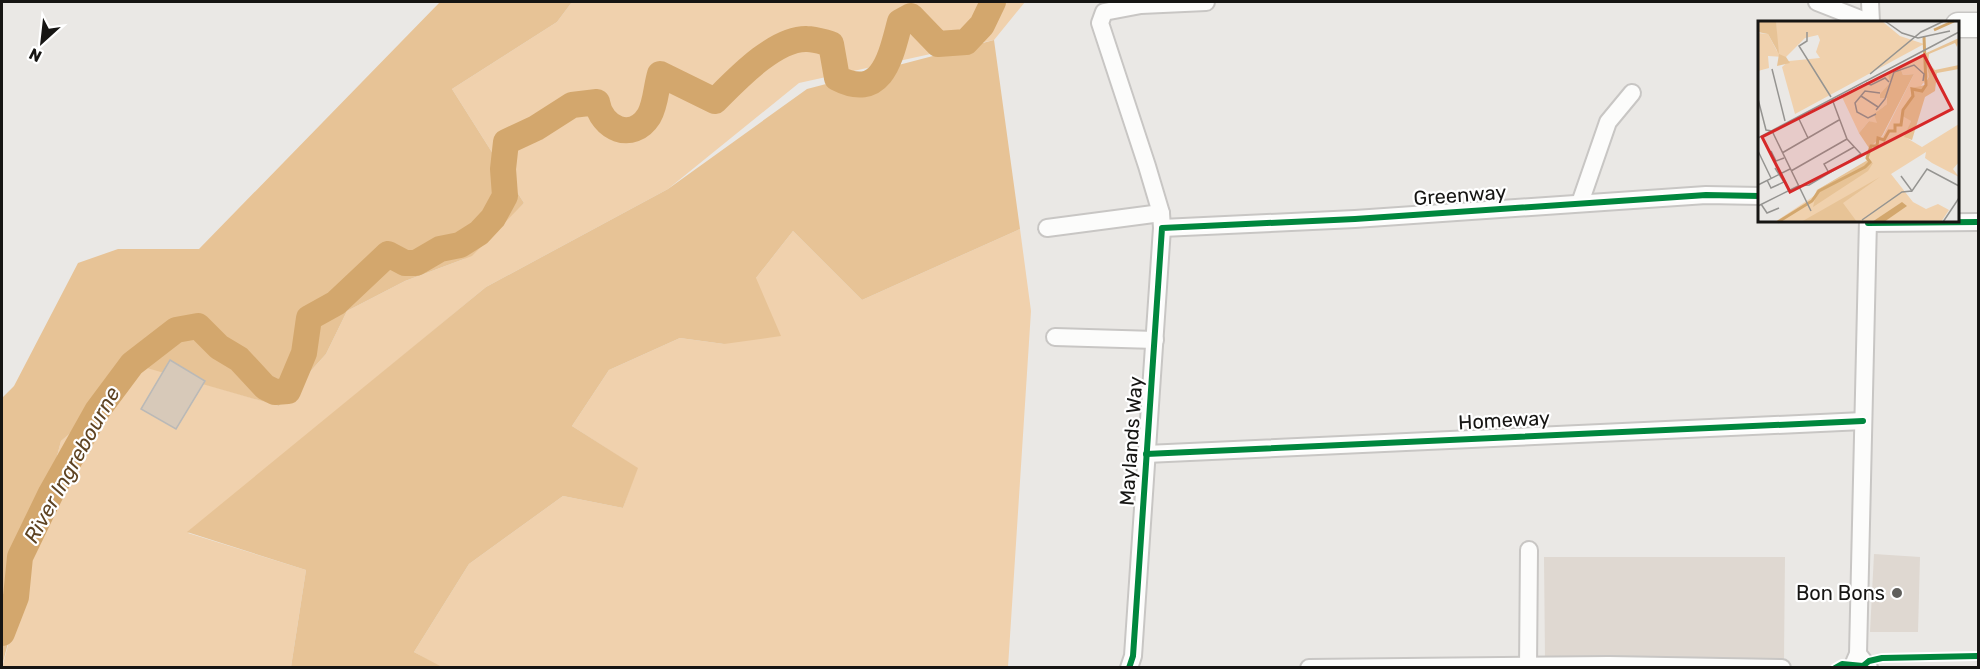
<svg xmlns="http://www.w3.org/2000/svg" width="1980" height="669" font-family="Rubik,sans-serif">
	<style>
		.built { fill: #dfd8d1 }
		.green { fill: #f0d1ad }
		.forest { fill: #e7c396 }
		.lines { fill: none; stroke-linecap: round; stroke-linejoin: round }
		.river { stroke: #d3a76d; stroke-width: 26 }
		.building { fill: #d7c9b9; stroke: #bab9b7; stroke-width: 1.5 }
		.street-casing { stroke: #c8c6c4; stroke-width: 20 }
		.secondary-casing { stroke: #c8c6c4; stroke-width: 27 }
		.street { stroke: #fcfcfb; stroke-width: 16 }
		.secondary { stroke: #fcfcfb; stroke-width: 24 }
		.cycleway-casing { stroke: #fff; stroke-width: 10 }
		.cycleway { stroke: #00873e; stroke-width: 6 }
		.poi-dot { fill: #605f5c; stroke: #fff; stroke-width: 2 }
		.labels { text-anchor: middle; stroke-width: 4.5; stroke-linejoin: round; paint-order: stroke }
		.street-label { font-size: 20px; fill: #161513; stroke: #fff }
		.poi-label { font-size: 20px; fill: #161513; stroke: #fff; text-anchor: end }
		.water-label { font-size: 21px; font-style: italic; fill: #5e4322; stroke: #fff }
		.inset-river { fill: none; stroke: #d3a76d; stroke-width: 3 }
		.inset-road { fill: none; stroke: #959491; stroke-width: 1.5 }
		.view { fill: #d62828; fill-opacity: 0.15; stroke: #d62828; stroke-width: 3 }
		.inset-edge { fill: none; stroke: #161513; stroke-width: 3 }
	</style>
	<rect width="100%" height="100%" fill="#eae8e5"/>
	<!-- built -->
	<g class="built">
		<polygon points="1874,554 1920,557 1918,632 1870,632"/>
		<polygon points="1544,557 1785,557 1784,660 1545,660"/>
	</g>
	<!-- green -->
	<g class="green">
		<polygon points="572,2 1025,2 994,40 799,83 668,189 486,287 188,533 306,570 291,667 2,668 61,441 147,367 279,406 326,354 347,311 405,281 464,259 524,203 452,89 557,22"/>
		<polygon points="1020,229 1031,311 1008,667 442,668 414,652 469,564 563,496 623,508 637,468 572,426 609,370 680,338 724,344 756,278 793,231 862,300"/>
	</g>
	<!-- forest -->
	<g class="forest">
		<polygon points="440,2 572,2 557,22 452,89 524,203 472,256 405,281 347,311 326,354 279,406 147,368 61,441 2,666 2,398 14,386 78,263 118,249 199,249"/>
		<polygon points="994,40 1020,229 862,300 793,231 756,278 781,336 724,344 680,338 609,370 572,426 638,468 623,508 563,496 469,564 414,652 442,667 291,667 306,570 187,532 486,287 668,189 807,89"/>
	</g>
	<g class="lines">
		<!-- river -->
		<path class="river" d="M2 633 16 597 20 557 51 493 97 411 132 364 176 330 198 326 219 347 239 359 265 387 275 392 288 391 304 353 309 318 336 303 388 254 405 263H416L440 249 460 245 479 233 493 218 505 196 503 169 506 142 536 128 572 105 597 102C601 128 632 143 649 116 656 104 656 87 660 74L715 101C736 80 775 38 807 39 815 39 823 42 831 44L837 78C883 102 891 55 900 22L911 16 938 44 966 42 982 25 993 2"/>
	</g>
	<!-- building -->
	<polygon class="building" points="170,360 205,381 176,429 141,409"/>
	<g class="lines">
		<defs>
			<g id="street">
				<polyline points="1817,2 1868,22"/>
				<polyline points="1870,2 1871,22"/>
				<polyline points="1580,203 1608,122 1632,93"/>
				<polyline points="1868,223 1978,222"/>
				<polyline points="1047,228 1161,213"/>
				<polyline points="1162,228 1355,219 1706,195 1760,196"/>
				<polyline points="1055,337 1155,340"/>
				<polyline points="1146,454 1863,421"/>
				<polyline points="1858,654 1869,668"/>
				<polyline points="1129,668 1133,656 1162,228 1161,213 1147,166 1100,23 1104,12 1141,5 1206,2"/>
				<polyline points="1309,668 1609,665 1782,668"/>
				<polyline points="1528,668 1529,550"/>
				<polyline points="1852,668 1858,654 1868,220"/>
			</g>
			<polyline id="secondary" points="1958,25 1978,25"/>
		</defs>
		<!-- street casing -->
		<use href="#street" class="street-casing"/>
		<!-- secondary casing -->
		<use href="#secondary" class="secondary-casing"/>
		<!-- street -->
		<use href="#street" class="street"/>
		<!-- secondary -->
		<use href="#secondary" class="secondary"/>
		<defs>
			<g id="cycleway">
				<polyline points="1868,223 1978,222"/>
				<polyline points="1146,454 1863,421"/>
				<polyline points="1129,668 1133,656 1162,228 1355,219 1706,195 1760,196"/>
				<polyline points="1835,668 1842,664 1863,666 1869,661 1882,658 1978,656"/>
			</g>
		</defs>
		<!-- cycleway casing -->
		<use href="#cycleway" class="cycleway-casing"/>
		<!-- cycleway -->
		<use href="#cycleway" class="cycleway"/>
	</g>
	<!-- markers -->
	<circle class="poi-dot" cx="1897" cy="593" r="6"/>
	<g class="labels">
		<!-- street labels -->
		<g class="street-label">
			<text transform="translate(1460 195) rotate(-4)" y="7">Greenway</text>
			<text transform="translate(1504 420) rotate(-3)" y="7">Homeway</text>
			<text transform="translate(1131 441) rotate(-86)" y="7">Maylands Way</text>
		</g>
		<!-- poi labels -->
		<g class="poi-label">
			<text x="1885" y="600">Bon Bons</text>
		</g>
		<!-- water labels -->
		<g class="water-label">
			<text transform="translate(72 465) rotate(-61)" y="7">River Ingrebourne</text>
		</g>
	</g>
	<!-- overview -->
	<g transform="translate(1758 21)">
		<rect width="201" height="201" fill="#eae8e5"/>
		<path d="M18 0H124L142 15 166 23 37 93 24 46 31 40 62 37 58 31 62 19 60 14 47 17 28 36 10 35 11 47 0 50V12L10 13 19 30ZM166 33 171 55 145 87 153 100 147 116 164 126 201 103V141L195 148 201 156 174 142 167 137 168 131 133 153 155 181 168 188 180 183 191 189 183 201H17L56 175 59 169 108 141 111 127 125 115 156 53 145 54 142 46ZM133 52 129 83 120 90 119 103 111 100 101 112 84 76Z" fill="#f0d1ad"/>
		<path d="M0 0H18L21 33 28 36 32 42 19 45 21 33 10 13 0 11ZM201 17 199 26 197 22 171 33 170 42 177 49 201 44V48L179 52 177 70 167 76 154 119 146 116 153 100 143 94 145 87 153 77 154 67 167 64 171 55 166 33ZM142 46 145 54 156 53 124 115 111 127 101 112 111 100 119 102 116 93 129 83V77H122V73L132 62 130 52ZM108 140 115 142 110 150 55 186 59 169ZM122 156 85 182 99 201H43Z" fill="#e7c396"/>
		<path d="M144 181 149 185 126 201H114Z" fill="#d3a76d"/>
		<path class="inset-river" d="M176 9 196 0M20 201 54 180 61 170 107 146 112 141 109 137 113 125H119L120 117 126 119 131 110H137V104H143L145 89 155 75 154 68 164 70 168 64 166 16"/>
		<path class="inset-road" d="M127 0 144 12 160 17 192 10M49 11V20L41 25 73 76M14 48 27 100M112 53 163 11 186 0M108 62 113 64 127 57 131 61M103 75 120 86M0 78 8 109 14 110 53 190M118 89 127 78 136 51 156 44 166 53 165 60M118 93 110 97 99 91 97 82 107 70 122 72M40 96 50 117M0 117 201 11M0 130 13 157M13 130 18 140 26 137M24 132 81 99M33 150 89 118M71 152 66 143 96 126M143 155 154 170 169 148 201 165M9 159 13 167 26 161 17 147M0 164 32 148M3 183 9 192 21 187M0 185 40 165 51 164 103 133 89 118 74 78M104 199 144 171 154 170M185 201 201 177"/>
		<path class="view" d="M166 34 194 88 32 171 4 116Z"/>
		<rect width="201" height="201" class="inset-edge"/>
	</g>
	<!-- border -->
	<rect width="1980" height="669" fill="none" stroke="#161513" stroke-width="6"/>
	<!-- north arrow -->
	<g transform="translate(42 42) rotate(207)" stroke="#ffffff" stroke-width="4.5" paint-order="stroke">
	<path d="M0-4.5L10 22L0 15L-10 22Z" fill="#161513"/>
	<text y="-9" font-size="16" font-weight="bold" text-anchor="middle" fill="#161513">N</text>
	</g>
</svg>
